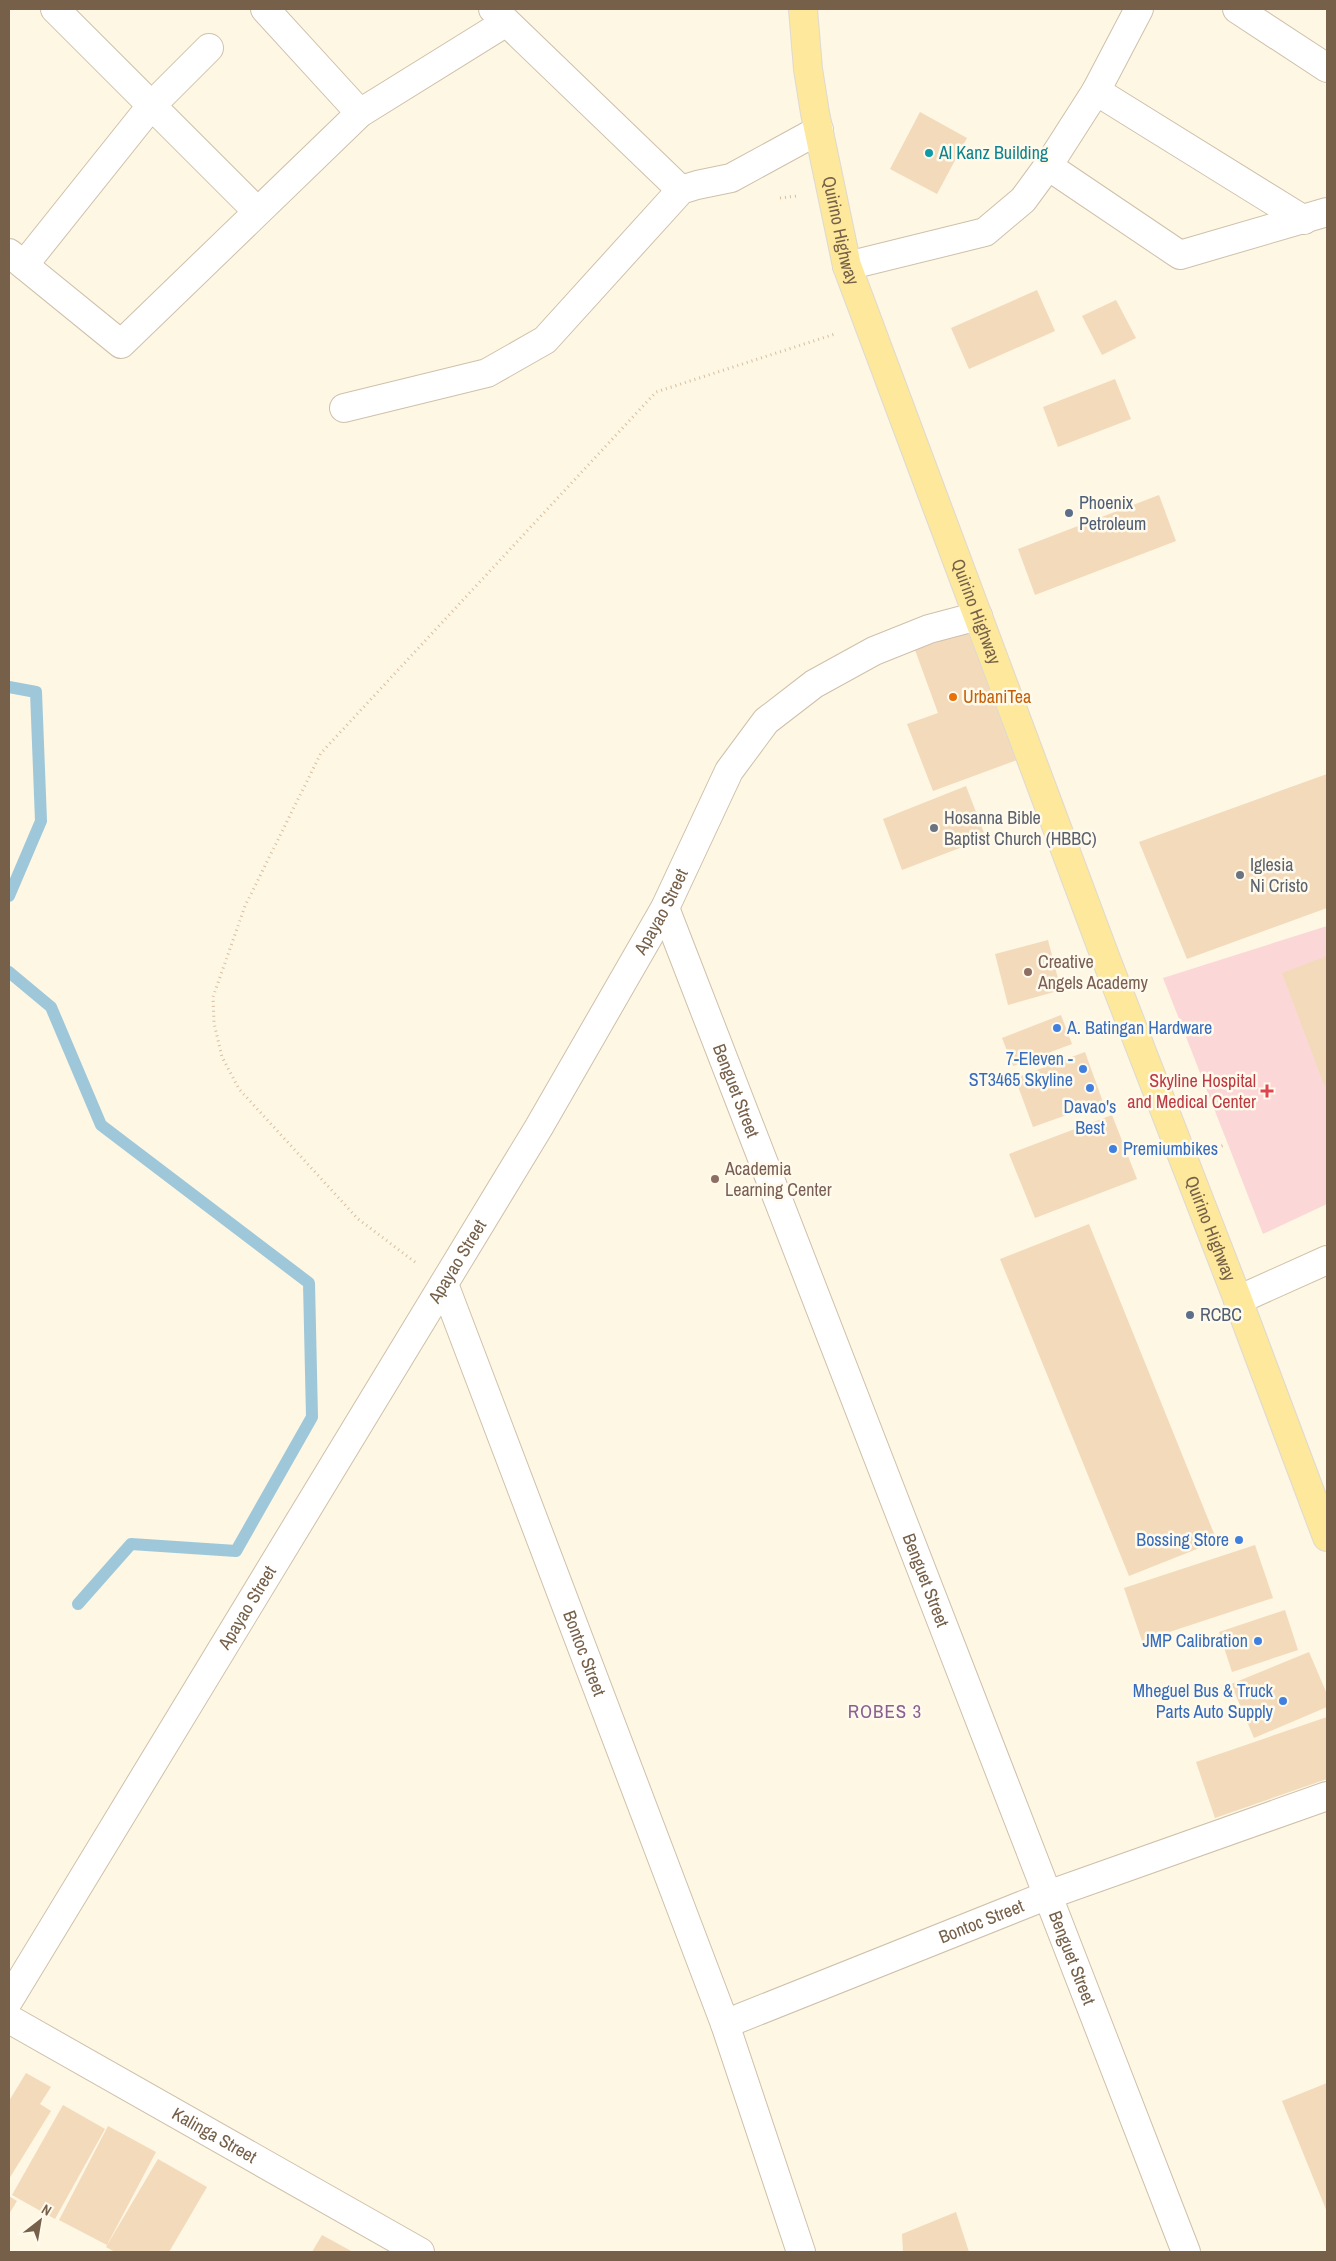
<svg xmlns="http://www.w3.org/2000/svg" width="1336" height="2261" font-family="'Archivo Narrow',sans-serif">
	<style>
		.medical { fill: #fbd8d7 }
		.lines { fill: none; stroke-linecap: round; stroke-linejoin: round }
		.stream { stroke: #9ec7d9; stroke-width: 12 }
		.building { fill: #f3dabb }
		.minor-casing { stroke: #cfc0aa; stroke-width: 30 }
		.tertiary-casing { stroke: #cfc0aa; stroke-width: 30 }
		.secondary-casing { stroke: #d2c1a7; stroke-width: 30 }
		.primary-casing { stroke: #ded9d3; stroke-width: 30 }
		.path { stroke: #d8be9e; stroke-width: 3; stroke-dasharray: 1 4; stroke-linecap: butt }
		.minor { stroke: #fff; stroke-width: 28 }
		.tertiary { stroke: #fff; stroke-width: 28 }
		.secondary { stroke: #fff; stroke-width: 28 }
		.primary { stroke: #fde89b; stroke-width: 28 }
		.culture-dot { fill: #0f9aa8; stroke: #fffaeb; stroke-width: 2 }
		.service-dot { fill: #5c6f8a; stroke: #fffaeb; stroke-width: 2 }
		.food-dot { fill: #e8710a; stroke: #fffaeb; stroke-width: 2 }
		.worship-dot { fill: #6b7280; stroke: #fffaeb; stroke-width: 2 }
		.education-dot { fill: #8d6e63; stroke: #fffaeb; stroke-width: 2 }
		.shop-dot { fill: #3f7fe0; stroke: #fffaeb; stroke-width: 2 }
		.health-dot { fill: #e0444e; stroke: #fffaeb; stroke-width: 2 }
		.labels { text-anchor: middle; stroke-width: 5; stroke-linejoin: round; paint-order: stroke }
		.culture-label { font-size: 18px; fill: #0d838f; stroke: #fffaeb; text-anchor: start }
		.street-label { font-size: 18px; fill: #766049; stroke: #fffaeb }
		.service-label { font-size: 18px; fill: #4e5e75; stroke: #fffaeb; text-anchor: start }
		.food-label { font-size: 18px; fill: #c56008; stroke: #fffaeb; text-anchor: start }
		.worship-label { font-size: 18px; fill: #5b616d; stroke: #fffaeb; text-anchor: start }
		.education-label { font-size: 18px; fill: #785e54; stroke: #fffaeb; text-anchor: start }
		.shop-label { font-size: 18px; fill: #366cbe; stroke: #fffaeb; text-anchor: end }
		.health-label { font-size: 18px; fill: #be3a42; stroke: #fffaeb; text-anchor: end }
		.neighbourhood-label { font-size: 19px; letter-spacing: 1px; fill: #8a6093; stroke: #fffaeb }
	</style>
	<rect width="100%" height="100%" fill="#fdf7e4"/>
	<!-- medical -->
	<polygon class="medical" points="1327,926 1327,1204 1263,1234 1163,978"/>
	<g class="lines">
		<!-- stream -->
		<g class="stream">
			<polyline points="9,687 36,692 41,821 9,896"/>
			<polyline points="9,972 51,1007 101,1125 309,1283 312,1417 236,1551 131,1544 78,1604"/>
		</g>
	</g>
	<!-- building -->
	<g class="building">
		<polygon points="920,112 967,138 937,194 890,169"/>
		<polygon points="1037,290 1055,331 969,369 951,328"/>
		<polygon points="1116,300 1136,338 1102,355 1082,316"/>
		<polygon points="1115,379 1131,419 1058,447 1043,407"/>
		<polygon points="1159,495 1176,541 1035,595 1018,549"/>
		<polygon points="968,631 1017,760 933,791 907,724 938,713 915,650"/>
		<polygon points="1327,774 1327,908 1187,959 1139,842"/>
		<polygon points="966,786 986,838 902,870 883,819"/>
		<polygon points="1048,940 1061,990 1008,1005 995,954"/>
		<polygon points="1327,956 1327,1084 1324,1085 1282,973"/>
		<polygon points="1061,1015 1072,1044 1013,1066 1002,1038"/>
		<polygon points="1085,1052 1103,1102 1033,1127 1015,1078"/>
		<polygon points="1112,1115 1137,1179 1035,1218 1009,1154"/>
		<polygon points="1089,1224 1217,1541 1129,1576 1000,1259"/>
		<polygon points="1255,1545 1273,1598 1142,1641 1124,1588"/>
		<polygon points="1285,1610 1298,1650 1232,1672 1219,1632"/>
		<polygon points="1309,1652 1327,1694 1327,1707 1254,1738 1231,1684"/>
		<polygon points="1327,1717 1327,1779 1215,1818 1196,1762"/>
		<polygon points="26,2073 51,2087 40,2104 51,2111 9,2179 9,2101"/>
		<polygon points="1327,2083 1327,2212 1282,2101"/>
		<polygon points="63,2105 105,2129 55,2219 12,2195"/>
		<polygon points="108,2126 156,2152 107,2245 59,2220"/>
		<polygon points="158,2159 207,2187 169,2252 115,2252 106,2247"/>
		<polygon points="9,2196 17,2201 9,2214"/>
		<polygon points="956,2212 969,2252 903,2252 902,2234"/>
		<polygon points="322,2235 353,2252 312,2252"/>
	</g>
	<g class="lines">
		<defs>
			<g id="minor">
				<polyline points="55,9 257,211"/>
				<polyline points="265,9 360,113"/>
				<polyline points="493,9 681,190"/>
				<polyline points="1237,9 1327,68"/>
				<polyline points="1096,91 1304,220"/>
				<polyline points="1048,166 1180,255 1327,212"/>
				<polyline points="9,253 121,344 360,113 505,23"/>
				<polyline points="24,265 151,106 209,48"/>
				<polyline points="847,266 985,232 1023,200 1048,166 1096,91 1139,9"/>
				<polyline points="344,408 487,373 545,340 681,190 697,185 731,178 819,130"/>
				<path id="s1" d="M665 908 1186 2252"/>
				<path id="s2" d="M444 1284 725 2024 801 2252"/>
				<path id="s3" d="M9 2019 420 2252"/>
				<path id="s4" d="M725 2024 1048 1895 1327 1796"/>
			</g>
			<g id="tertiary">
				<path id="s5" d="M9 2000 539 1127 665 908 729 771 766 721 814 684 874 651 929 629 978 616"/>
			</g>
			<polyline id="secondary" points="1238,1300 1327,1260"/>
			<g id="primary">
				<path id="s6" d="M803 9 808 69 815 113 847 266 1106 959 1238 1300 1327 1537"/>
			</g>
		</defs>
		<!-- minor casing -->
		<use href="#minor" class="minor-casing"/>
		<!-- tertiary casing -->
		<use href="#tertiary" class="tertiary-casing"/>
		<!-- secondary casing -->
		<use href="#secondary" class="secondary-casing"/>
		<!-- primary casing -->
		<use href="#primary" class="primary-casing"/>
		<!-- path -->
		<g class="path">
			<polyline points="780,198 797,196"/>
			<polyline points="1217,1148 1224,1145"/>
			<polyline points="415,1262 358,1219 239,1089 222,1057 214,1023 213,997 245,906 321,753 656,392 835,334"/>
		</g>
		<!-- minor -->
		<use href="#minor" class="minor"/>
		<!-- tertiary -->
		<use href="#tertiary" class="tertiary"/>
		<!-- secondary -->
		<use href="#secondary" class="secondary"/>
		<!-- primary -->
		<use href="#primary" class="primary"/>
	</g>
	<!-- markers -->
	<circle class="culture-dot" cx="929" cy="153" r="5"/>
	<g class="service-dot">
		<circle cx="1069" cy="513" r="5"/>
		<circle cx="1190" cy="1315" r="5"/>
	</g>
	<circle class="food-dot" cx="953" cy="697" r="5"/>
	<g class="worship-dot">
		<circle cx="934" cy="828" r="5"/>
		<circle cx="1240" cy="875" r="5"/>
	</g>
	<g class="education-dot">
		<circle cx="1028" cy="972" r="5"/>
		<circle cx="715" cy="1179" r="5"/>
	</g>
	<g class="shop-dot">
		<circle cx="1057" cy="1028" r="5"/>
		<circle cx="1083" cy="1069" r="5"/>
		<circle cx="1090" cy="1088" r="5"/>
		<circle cx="1113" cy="1149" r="5"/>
		<circle cx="1239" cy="1540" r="5"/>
		<circle cx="1258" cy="1641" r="5"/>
		<circle cx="1283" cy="1701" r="5"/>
	</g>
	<path class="health-dot" d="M1264.5 1083.5h5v5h5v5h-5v5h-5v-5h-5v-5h5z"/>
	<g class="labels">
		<!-- culture labels -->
		<g class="culture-label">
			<text x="939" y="159">Al Kanz Building</text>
		</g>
		<!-- street labels -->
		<g class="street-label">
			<text dy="6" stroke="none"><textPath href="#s6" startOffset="225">Quirino Highway</textPath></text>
			<text dy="6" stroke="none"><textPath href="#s6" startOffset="630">Quirino Highway</textPath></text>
			<text dy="6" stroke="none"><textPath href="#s5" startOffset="1269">Apayao Street</textPath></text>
			<text dy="6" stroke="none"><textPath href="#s1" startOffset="196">Benguet Street</textPath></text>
			<text dy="6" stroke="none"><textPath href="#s6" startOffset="1290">Quirino Highway</textPath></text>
			<text dy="6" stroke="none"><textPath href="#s5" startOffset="864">Apayao Street</textPath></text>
			<text dy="6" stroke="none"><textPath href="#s1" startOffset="721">Benguet Street</textPath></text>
			<text dy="6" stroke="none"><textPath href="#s5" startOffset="459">Apayao Street</textPath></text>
			<text dy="6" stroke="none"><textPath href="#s2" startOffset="395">Bontoc Street</textPath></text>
			<text dy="6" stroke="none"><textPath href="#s4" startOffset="276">Bontoc Street</textPath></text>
			<text dy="6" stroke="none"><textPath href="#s1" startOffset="1126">Benguet Street</textPath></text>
			<text dy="6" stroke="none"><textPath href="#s3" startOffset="236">Kalinga Street</textPath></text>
		</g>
		<!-- service labels -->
		<g class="service-label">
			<text x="1079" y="509">Phoenix<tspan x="1079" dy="21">Petroleum</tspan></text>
			<text x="1200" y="1321">RCBC</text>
		</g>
		<!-- food labels -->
		<g class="food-label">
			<text x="963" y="703">UrbaniTea</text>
		</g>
		<!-- worship labels -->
		<g class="worship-label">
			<text x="944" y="824">Hosanna Bible<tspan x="944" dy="21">Baptist Church (HBBC)</tspan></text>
			<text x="1250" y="871">Iglesia<tspan x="1250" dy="21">Ni Cristo</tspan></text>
		</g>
		<!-- education labels -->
		<g class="education-label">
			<text x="1038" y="968">Creative<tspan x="1038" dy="21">Angels Academy</tspan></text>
			<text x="725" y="1175">Academia<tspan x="725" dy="21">Learning Center</tspan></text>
		</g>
		<!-- shop labels -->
		<g class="shop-label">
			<text x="1067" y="1034" text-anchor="start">A. Batingan Hardware</text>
			<text x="1073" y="1065">7-Eleven -<tspan x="1073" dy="21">ST3465 Skyline</tspan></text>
			<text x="1090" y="1113" text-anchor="middle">Davao's<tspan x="1090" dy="21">Best</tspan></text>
			<text x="1123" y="1155" text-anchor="start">Premiumbikes</text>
			<text x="1229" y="1546">Bossing Store</text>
			<text x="1248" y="1647">JMP Calibration</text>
			<text x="1273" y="1697">Mheguel Bus &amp; Truck<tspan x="1273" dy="21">Parts Auto Supply</tspan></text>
		</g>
		<!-- health labels -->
		<g class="health-label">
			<text x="1256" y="1087">Skyline Hospital<tspan x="1256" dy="21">and Medical Center</tspan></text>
		</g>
		<!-- neighbourhood labels -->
		<g class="neighbourhood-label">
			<text x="885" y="1718">ROBES 3</text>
		</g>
	</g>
	<!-- border -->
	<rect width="1336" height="2261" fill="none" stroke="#766049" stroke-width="20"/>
	<!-- north arrow -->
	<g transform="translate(40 2221) rotate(31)" stroke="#fffaeb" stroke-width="4" paint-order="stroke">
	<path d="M0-4L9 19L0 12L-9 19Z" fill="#766049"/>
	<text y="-8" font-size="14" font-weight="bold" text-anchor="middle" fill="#766049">N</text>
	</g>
</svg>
